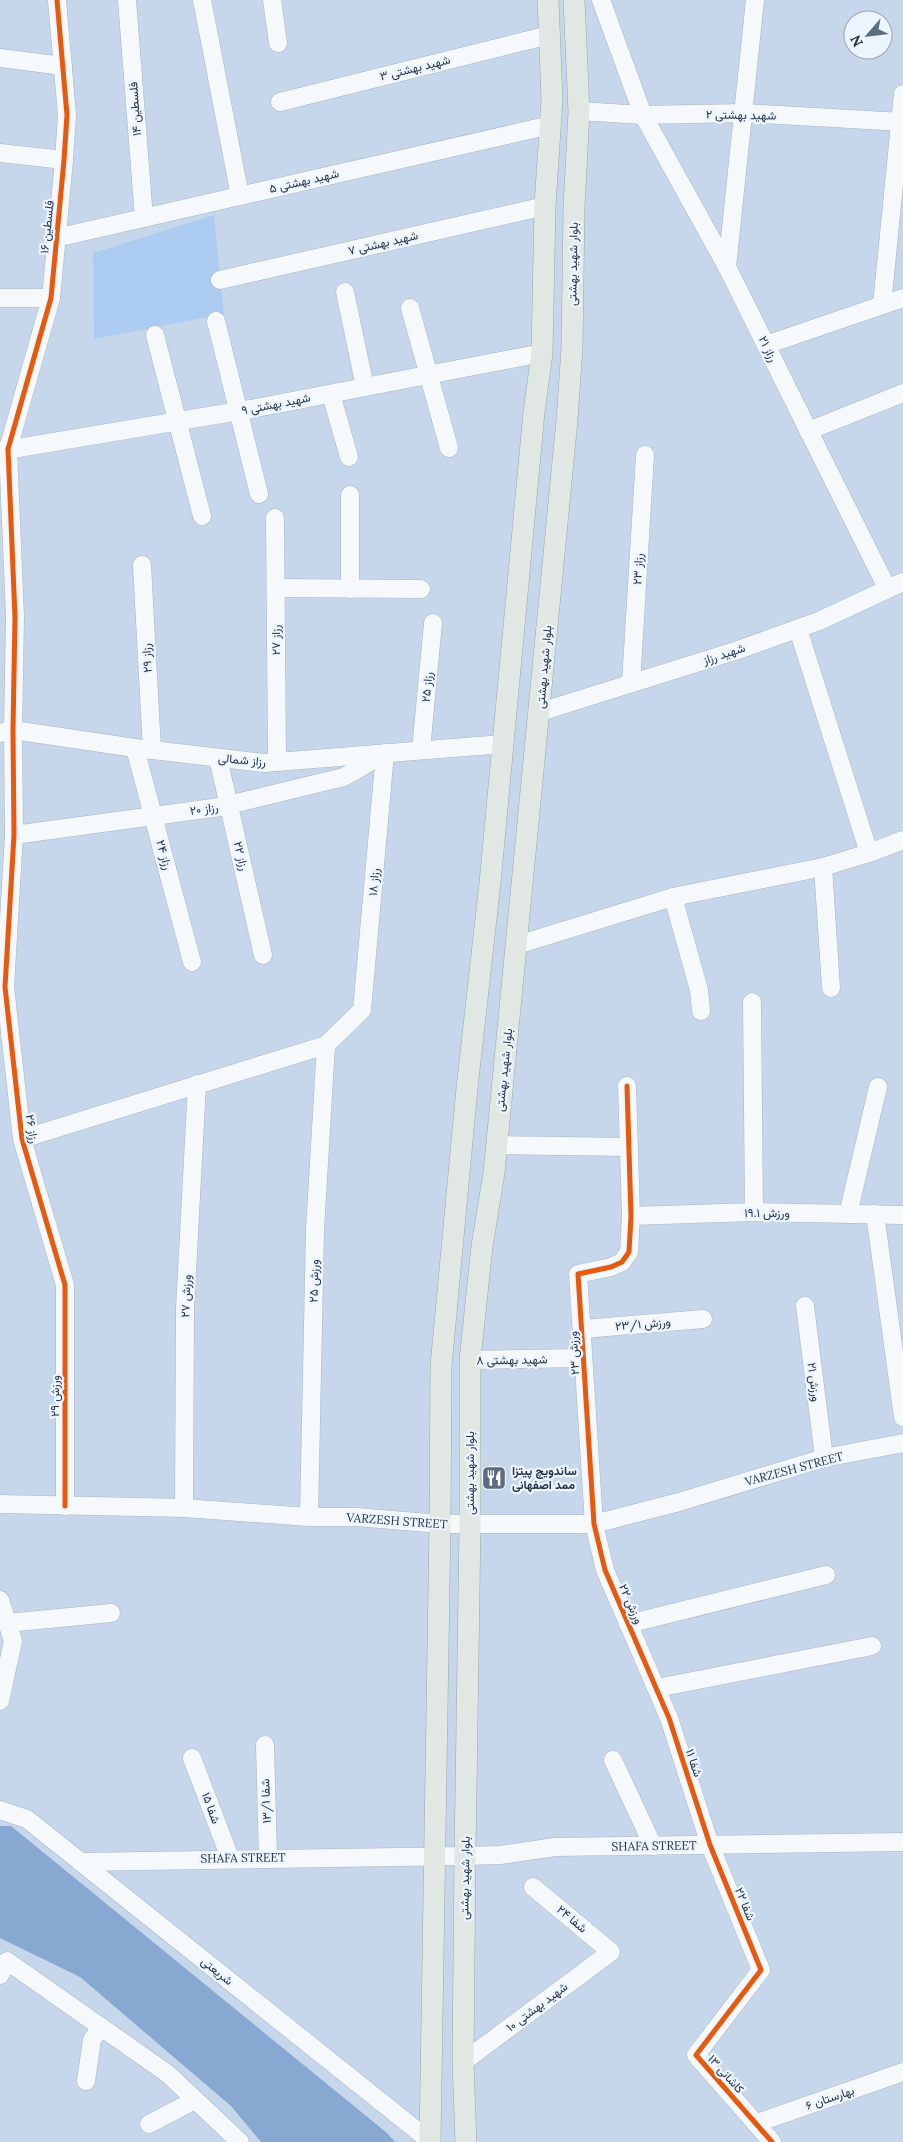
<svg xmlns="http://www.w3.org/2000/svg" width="903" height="2142" font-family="Lora,Vazirmatn,serif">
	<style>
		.green { fill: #adccf2 }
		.water { fill: #86a8d1 }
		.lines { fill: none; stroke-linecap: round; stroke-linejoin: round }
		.minor-casing { stroke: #a7b5c7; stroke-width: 19 }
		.major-casing { stroke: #99a8a8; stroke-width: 22 }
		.minor { stroke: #f6f9fc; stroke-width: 18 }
		.major { stroke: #e1e8e4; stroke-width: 21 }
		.cycleway-casing { stroke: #ecf4fe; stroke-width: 8 }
		.cycleway { stroke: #e8590c; stroke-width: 5 }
		.labels { text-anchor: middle; stroke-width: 4.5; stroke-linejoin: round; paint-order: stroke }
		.street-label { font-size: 12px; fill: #243346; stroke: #ecf4fe }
		.poi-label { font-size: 12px; font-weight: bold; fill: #243346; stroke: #ecf4fe; text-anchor: start }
	</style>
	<rect width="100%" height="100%" fill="#c6d7ec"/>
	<!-- green -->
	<polygon class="green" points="214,215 224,314 94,339 93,253"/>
	<!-- water -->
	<polygon class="water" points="0,1826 11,1826 387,2133 395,2142 261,2142 231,2106 80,1977 0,1938"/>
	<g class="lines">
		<defs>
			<g id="minor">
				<polyline points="57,0 67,115 64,160 51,298 8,449 15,617 13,730 14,835 5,987 22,1139 65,1285 65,1506"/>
				<polyline points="127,0 144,218"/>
				<polyline points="202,0 240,196"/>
				<polyline points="272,0 278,43"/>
				<polyline points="601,0 643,115 727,267 887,588"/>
				<polyline points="0,58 63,66"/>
				<polyline points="280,102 549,35"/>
				<polyline points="579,111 643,115 743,113 903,122"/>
				<polyline points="0,153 64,160"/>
				<polyline points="56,238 551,125"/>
				<polyline points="727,267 755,0"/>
				<polyline points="220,280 545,206"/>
				<polyline points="345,292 365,387"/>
				<polyline points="0,298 51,298"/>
				<polyline points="882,305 903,94"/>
				<polyline points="410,308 449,448"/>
				<polyline points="216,321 259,494"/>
				<polyline points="155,335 202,516"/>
				<polyline points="766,345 903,298"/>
				<polyline points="331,394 349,457"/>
				<polyline points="808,431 903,393"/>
				<polyline points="0,451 251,409 542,353"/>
				<polyline points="275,518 277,762"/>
				<polyline points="142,565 152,750"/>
				<polyline points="276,588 421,589"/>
				<polyline points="350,589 350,495"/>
				<polyline points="798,629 869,853"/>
				<polyline points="631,683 645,455"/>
				<polyline points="540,712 738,650 819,621 903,582"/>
				<polyline points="0,733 13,730 135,748 264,763 503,744"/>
				<polyline points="135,748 192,962"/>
				<polyline points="421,750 433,623"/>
				<polyline points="218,758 263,955"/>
				<polyline points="14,835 220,807 344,777 380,756"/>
				<polyline points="823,867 831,988"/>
				<polyline points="673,897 699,990 701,1011"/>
				<polyline points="517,945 673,897 823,867 869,853 903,840"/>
				<polyline points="752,1002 754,1212"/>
				<polyline points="627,1086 631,1216 629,1252 622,1262 611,1267 578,1274 594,1524 605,1570 669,1718 710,1845 761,1970 696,2055 772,2142"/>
				<polyline points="22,1139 326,1045 362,1010 385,753"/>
				<polyline points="497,1145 629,1147"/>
				<polyline points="848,1214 878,1087"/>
				<polyline points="875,1214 903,1417"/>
				<polyline points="631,1216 754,1212 903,1215"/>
				<polyline points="805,1306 824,1458"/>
				<polyline points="583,1329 703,1319"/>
				<polyline points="470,1360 583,1358"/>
				<polyline points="0,1504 184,1508 309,1517 356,1517 440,1524 594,1524 679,1502 824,1458 903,1443"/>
				<polyline points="184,1508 185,1309 197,1084"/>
				<polyline points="309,1517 315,1230 326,1045"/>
				<polyline points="0,1600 13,1641 0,1701"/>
				<polyline points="7,1623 111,1613"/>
				<polyline points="628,1624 826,1575"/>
				<polyline points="657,1688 872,1646"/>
				<polyline points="265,1745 268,1858"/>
				<polyline points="192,1758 230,1858"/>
				<polyline points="613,1760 653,1846"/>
				<polyline points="0,1810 27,1819 430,2141"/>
				<polyline points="80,1862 465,1856 500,1855 555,1847 903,1842"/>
				<polyline points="0,1975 7,1961 168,2074 240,2142"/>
				<polyline points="463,2062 611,1952 533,1887"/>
				<polyline points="86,2081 92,2040 101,2027"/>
				<polyline points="757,2123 903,2072"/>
				<polyline points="149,2124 195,2100"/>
			</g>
			<g id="major">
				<polyline points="430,2142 440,1524 441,1366 467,1088 490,883 534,412 542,353 545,206 552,99 548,0"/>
				<polyline points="466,2142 463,2062 465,1856 470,1524 470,1360 482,1246 494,1173 567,420 572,348 574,208 579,111 574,0"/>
			</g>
		</defs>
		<!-- minor casing -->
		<use href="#minor" class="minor-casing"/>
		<!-- major casing -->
		<use href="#major" class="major-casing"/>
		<!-- minor -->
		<use href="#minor" class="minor"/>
		<!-- major -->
		<use href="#major" class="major"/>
		<defs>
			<g id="cycleway">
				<polyline points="57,0 67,115 64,160 51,298 8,449 15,617 13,730 14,835 5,987 22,1139 65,1285 65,1506"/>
				<polyline points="627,1086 631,1216 629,1252 622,1262 611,1267 578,1274 594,1524 605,1570 669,1718 710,1845 761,1970 696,2055 772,2142"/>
			</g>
		</defs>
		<!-- cycleway casing -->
		<use href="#cycleway" class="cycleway-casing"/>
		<!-- cycleway -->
		<use href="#cycleway" class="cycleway"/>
	</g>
	<!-- icons -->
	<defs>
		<symbol id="restaurant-square" viewBox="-11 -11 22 22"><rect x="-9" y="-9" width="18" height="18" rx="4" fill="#5d6c80" stroke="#ecf4fe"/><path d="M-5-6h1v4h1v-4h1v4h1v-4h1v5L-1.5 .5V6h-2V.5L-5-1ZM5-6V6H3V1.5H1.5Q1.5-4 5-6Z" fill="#fff"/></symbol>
	</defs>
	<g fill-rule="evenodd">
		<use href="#restaurant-square" x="480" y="1464" width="28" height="28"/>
	</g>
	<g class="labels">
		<!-- street labels -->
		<g class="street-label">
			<text transform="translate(415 68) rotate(-14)" y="4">شهید بهشتی ۳</text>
			<text transform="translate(135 109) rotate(-94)" y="4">فلسطین ۱۴</text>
			<text transform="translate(741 115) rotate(1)" y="4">شهید بهشتی ۲</text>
			<text transform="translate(304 181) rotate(-13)" y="4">شهید بهشتی ۵</text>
			<text transform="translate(47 227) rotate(-84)" y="4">فلسطین ۱۶</text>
			<text transform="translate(383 243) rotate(-13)" y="4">شهید بهشتی ۷</text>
			<text transform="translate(573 264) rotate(-89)" y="4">بلوار شهید بهشتی</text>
			<text transform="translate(768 349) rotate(64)" y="4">رزاز ۲۱</text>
			<text transform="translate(276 404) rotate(-11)" y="4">شهید بهشتی ۹</text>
			<text transform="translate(638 569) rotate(-87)" y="4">رزاز ۲۳</text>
			<text transform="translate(276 640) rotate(-90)" y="4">رزاز ۲۷</text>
			<text transform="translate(724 654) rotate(-18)" y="4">شهید رزاز</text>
			<text transform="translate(147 658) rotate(-93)" y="4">رزاز ۲۹</text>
			<text transform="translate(544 667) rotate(-85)" y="4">بلوار شهید بهشتی</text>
			<text transform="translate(427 687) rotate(-85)" y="4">رزاز ۲۵</text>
			<text transform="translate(242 760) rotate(5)" y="4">رزاز شمالی</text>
			<text transform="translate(204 809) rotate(-8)" y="4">رزاز ۲۰</text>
			<text transform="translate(164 855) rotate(75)" y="4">رزاز ۲۴</text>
			<text transform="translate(241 856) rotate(77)" y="4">رزاز ۲۲</text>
			<text transform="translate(374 882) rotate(-85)" y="4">رزاز ۱۸</text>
			<text transform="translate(504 1070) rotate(-84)" y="4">بلوار شهید بهشتی</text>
			<text transform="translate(32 1129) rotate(81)" y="4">رزاز ۲۶</text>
			<text x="767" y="1217">ورزش ۱۹.۱</text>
			<text transform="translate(314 1281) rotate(-89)" y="4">ورزش ۲۵</text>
			<text transform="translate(186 1296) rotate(-88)" y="4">ورزش ۲۷</text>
			<text transform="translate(643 1324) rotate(-5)" y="4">ورزش ۲۳/۱</text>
			<text transform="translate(574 1353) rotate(-93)" y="4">ورزش ۲۳</text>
			<text transform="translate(512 1360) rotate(-1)" y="4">شهید بهشتی ۸</text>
			<text transform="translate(814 1382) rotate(83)" y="4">ورزش ۲۱</text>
			<text transform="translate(55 1396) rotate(-90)" y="4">ورزش ۲۹</text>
			<text transform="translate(794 1469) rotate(-15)" y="4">VARZESH STREET</text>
			<text transform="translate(470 1473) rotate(-90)" y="4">بلوار شهید بهشتی</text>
			<text transform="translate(397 1521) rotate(4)" y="4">VARZESH STREET</text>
			<text transform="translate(631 1604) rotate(66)" y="4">ورزش ۲۲</text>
			<text transform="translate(694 1763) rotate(72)" y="4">شفا ۱۱</text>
			<text transform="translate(266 1801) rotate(-92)" y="4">شفا ۱۳/۱</text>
			<text transform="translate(211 1808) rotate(70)" y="4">شفا ۱۵</text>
			<text transform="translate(654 1846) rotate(-1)" y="4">SHAFA STREET</text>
			<text transform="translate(243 1858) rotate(-1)" y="4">SHAFA STREET</text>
			<text transform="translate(465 1878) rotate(-89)" y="4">بلوار شهید بهشتی</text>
			<text transform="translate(745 1904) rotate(68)" y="4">شفا ۲۲</text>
			<text transform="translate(572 1919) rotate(40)" y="4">شفا ۲۴</text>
			<text transform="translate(217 1971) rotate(39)" y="4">شریعتی</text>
			<text transform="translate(537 2007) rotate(-37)" y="4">شهید بهشتی ۱۰</text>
			<text transform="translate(726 2074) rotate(48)" y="4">کاشانی ۱۳</text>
			<text transform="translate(830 2098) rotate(-19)" y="4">بهارستان ۶</text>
		</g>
		<!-- poi labels -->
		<g class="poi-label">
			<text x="512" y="1475">ساندویچ پیتزا<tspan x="512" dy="14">ممد اصفهانی</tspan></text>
		</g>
	</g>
	<!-- north arrow -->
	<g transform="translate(868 35) rotate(242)"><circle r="24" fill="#ecf4fe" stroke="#9ca7b4"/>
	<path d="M0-4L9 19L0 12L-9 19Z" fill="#5d6c80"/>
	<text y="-8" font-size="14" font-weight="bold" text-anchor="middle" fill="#243346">N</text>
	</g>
</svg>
